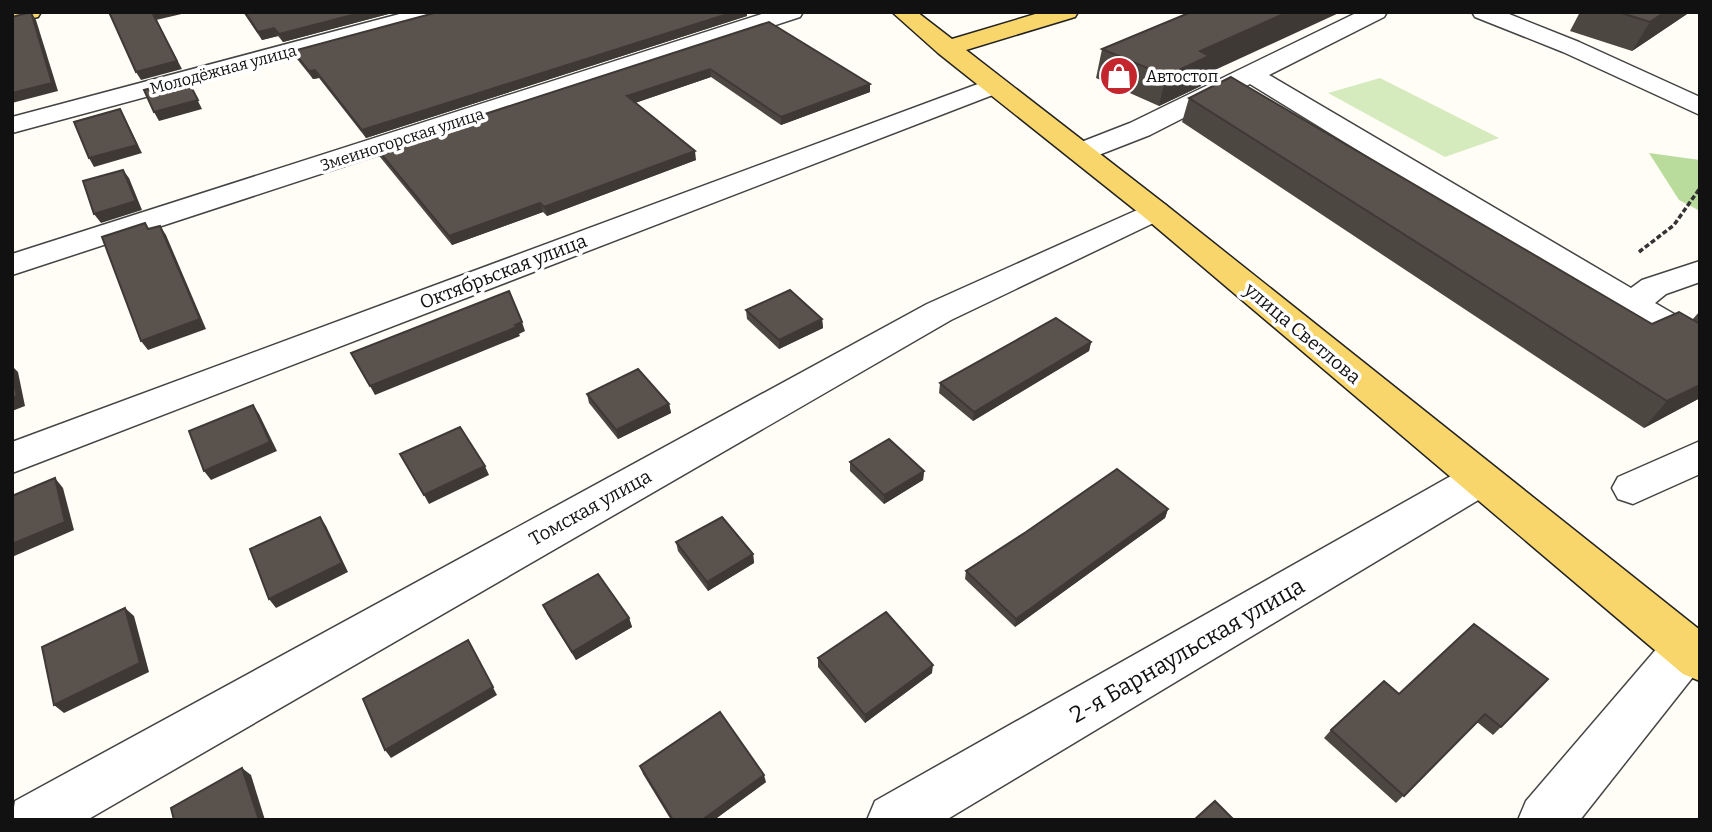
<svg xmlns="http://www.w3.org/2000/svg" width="1712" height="832" font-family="Bitter,serif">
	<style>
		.green { fill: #d5ebbd }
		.forest { fill: #b9dc9c }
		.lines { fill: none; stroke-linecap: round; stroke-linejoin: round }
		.minor-casing { stroke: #444; stroke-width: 3 }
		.major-casing { stroke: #222; stroke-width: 3 }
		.path { stroke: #333; stroke-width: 3.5; stroke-dasharray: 5 2.5; stroke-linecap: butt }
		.minor { fill: #fff; fill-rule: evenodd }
		.major { fill: #f9d66b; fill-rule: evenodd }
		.wall { fill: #4d4742 }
		.shaded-wall { fill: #3f3936 }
		.building { fill: #5a524d; stroke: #3f3936; stroke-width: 2 }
		.labels { text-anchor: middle; stroke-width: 7; stroke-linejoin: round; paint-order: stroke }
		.far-street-label { font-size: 16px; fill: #111; stroke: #fff }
		.far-poi-label { font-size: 16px; fill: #111; stroke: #fff; text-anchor: start }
		.street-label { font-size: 19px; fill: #111; stroke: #fff }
		.near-street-label { font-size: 23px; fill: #111; stroke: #fff }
	</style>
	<rect width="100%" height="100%" fill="#fffdf5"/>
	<!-- green -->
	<polygon class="green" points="1380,78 1499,138 1445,157 1328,93"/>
	<!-- forest -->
	<polygon class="forest" points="1649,153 1700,160 1700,211 1679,200"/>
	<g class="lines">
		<defs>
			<g id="minor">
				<polygon points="407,12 445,12 442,17 12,133 12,117"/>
				<polygon points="768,12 803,12 800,17 12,275 12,254"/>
				<polygon points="1358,12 1387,12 1384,17 1269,75 1631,288 1642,280 1700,261 1700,282 1666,294 1655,303 1700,329 1700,357 1687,353 1250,84 1150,135 1091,158 1081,160 1071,158 1067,152 1071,146 1130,123"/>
				<polygon points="1472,12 1504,12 1579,42 1700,97 1700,115 1563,52 1475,17"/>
				<polygon points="994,78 1003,81 1007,86 1003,91 12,473 12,442"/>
				<polygon points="1155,202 1166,205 1170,211 1166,217 951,320 87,820 12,820 15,801 927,304"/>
				<polygon points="1700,441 1700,474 1633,504 1618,499 1612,488 1618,477"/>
				<polygon points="1480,463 1495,468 1501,479 1495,490 946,820 867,820 875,801 1465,468"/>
				<polygon points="1687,627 1700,631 1700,668 1580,820 1518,820 1526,801 1670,633"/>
			</g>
			<g id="major">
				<polygon points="12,12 41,12 38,17 12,23"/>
				<polygon points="892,12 917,12 952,39 1042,12 1078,12 1075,17 966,50 1166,205 1700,630 1700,681 1683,674 1144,217 938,53"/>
			</g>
		</defs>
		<!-- minor casing -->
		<use href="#minor" class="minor-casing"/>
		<!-- major casing -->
		<use href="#major" class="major-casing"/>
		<!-- path -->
		<polyline class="path" points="1639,252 1674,225 1700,188"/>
		<!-- minor -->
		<use href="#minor" class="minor"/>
		<!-- major -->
		<use href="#major" class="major"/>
	</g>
	<!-- wall -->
	<g class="wall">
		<polygon points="243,12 396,12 283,42 278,36 262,40"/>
		<polygon points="1580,12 1690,12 1632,51 1570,31"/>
		<polygon points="747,16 366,138 319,78 313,79 297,59 293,51"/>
		<polygon points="769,22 870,92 781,125 711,77 635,103 696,160 547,216 543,212 452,245 380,157 377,149"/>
		<polygon points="1102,49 1204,75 1201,86 1159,106 1096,78"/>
		<polygon points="1189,98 1652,324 1692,320 1700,311 1700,398 1644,428 1182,122"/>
		<polygon points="746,310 822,319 823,328 779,349 747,319"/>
		<polygon points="1091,342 1089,351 973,421 939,393 940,383"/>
		<polygon points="587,394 669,404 671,413 618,439 589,403"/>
		<polygon points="850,462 924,471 923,480 884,504 850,471"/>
		<polygon points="1168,509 1165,518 1015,627 965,579 966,571"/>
		<polygon points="676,542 753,554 754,563 708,591 678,551"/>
		<polygon points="543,605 629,618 632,627 576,660 547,614"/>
		<polygon points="1474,624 1501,727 1493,735 1477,722 1396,803 1324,738 1331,730 1399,694"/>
		<polygon points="818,658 932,673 865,723 818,667"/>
		<polygon points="640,766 766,782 714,820 671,820 643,774"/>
	</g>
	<!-- shaded-wall -->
	<g class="shaded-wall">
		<polygon points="31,12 36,20 58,91 12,103 12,93"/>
		<polygon points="152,12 190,12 156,20 182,69 141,80 136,72"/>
		<polygon points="364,12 396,12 283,42 279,34"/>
		<polygon points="734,12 747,12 747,16 366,138 362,130"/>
		<polygon points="1288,12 1341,12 1204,75 1201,86 1159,106 1166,76 1200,51"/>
		<polygon points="1665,12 1690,12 1632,51 1650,22"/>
		<polygon points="274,28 278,36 262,40 258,32"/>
		<polygon points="710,69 711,77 629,105 627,96"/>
		<polygon points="315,70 319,78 313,79 309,71"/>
		<polygon points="187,79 202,109 159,121 154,112"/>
		<polygon points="870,84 870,92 781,125 781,117"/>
		<polygon points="120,109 142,153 94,167 89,158"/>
		<polygon points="695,151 696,160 547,216 544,207"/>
		<polygon points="123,170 129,178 142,210 101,223 94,214"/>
		<polygon points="540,203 543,212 452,245 449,236"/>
		<polygon points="160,226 166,235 206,329 148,350 141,341"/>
		<polygon points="822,319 823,328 779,349 779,340"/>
		<polygon points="522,322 525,331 519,334 520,336 375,395 370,386"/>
		<polygon points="1091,342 1089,351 973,421 974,412"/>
		<polygon points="12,366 18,372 25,406 12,411"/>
		<polygon points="1700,385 1700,398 1644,428 1667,401"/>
		<polygon points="669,404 671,413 618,439 616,430"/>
		<polygon points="253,405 259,414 277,451 211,480 204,471"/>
		<polygon points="485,466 489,475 429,504 424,495"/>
		<polygon points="924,471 923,480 884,504 884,495"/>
		<polygon points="55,478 63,488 74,530 12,557 12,544"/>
		<polygon points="1168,509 1165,518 1015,627 1016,619"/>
		<polygon points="320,517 326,526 348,572 276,608 269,599"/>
		<polygon points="753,554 754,563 708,591 707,582"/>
		<polygon points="125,608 134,616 149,672 64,713 54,705"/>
		<polygon points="629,618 632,627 576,660 572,652"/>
		<polygon points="468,640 497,695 391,758 385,750"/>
		<polygon points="933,665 932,673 865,723 865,715"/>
		<polygon points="242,768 251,775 265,820 259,820"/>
		<polygon points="764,775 766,782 714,820 702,820"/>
	</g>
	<!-- building -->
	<g class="building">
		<polygon points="31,12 52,83 12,93 12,17"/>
		<polygon points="109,12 152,12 177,61 136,72"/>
		<polygon points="245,12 364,12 279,34 274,28 258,32"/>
		<polygon points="438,12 734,12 362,130 315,70 309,71 293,51"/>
		<polygon points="1191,12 1288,12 1200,51 1209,56 1166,76 1102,49"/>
		<polygon points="1618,12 1665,12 1650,22"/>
		<polygon points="769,22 870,84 781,117 710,69 627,96 695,151 544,207 540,203 449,236 377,149"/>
		<polygon points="1231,77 1652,324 1679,312 1700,324 1700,385 1667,401 1189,98"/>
		<polygon points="187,79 198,100 154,112 144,90"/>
		<polygon points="120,109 137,145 89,158 74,122"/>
		<polygon points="123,170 136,201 94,214 83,181"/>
		<polygon points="145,223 148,229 160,226 200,319 141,341 102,237"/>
		<polygon points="790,290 822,319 779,340 746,310"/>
		<polygon points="509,291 522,322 515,325 517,327 370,386 351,353"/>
		<polygon points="1056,318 1091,342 974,412 940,383"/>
		<polygon points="638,369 669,404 616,430 587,394"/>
		<polygon points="12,375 17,396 12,398"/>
		<polygon points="253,405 270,442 204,471 189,431"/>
		<polygon points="460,427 485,466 424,495 400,454"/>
		<polygon points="889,439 924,471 884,495 850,462"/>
		<polygon points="1117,469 1168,509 1016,619 966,571 1026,532"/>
		<polygon points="55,478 65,522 12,544 12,496"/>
		<polygon points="320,517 342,563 269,599 250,549"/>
		<polygon points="722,517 753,554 707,582 676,542"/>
		<polygon points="598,574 629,618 572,652 543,605"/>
		<polygon points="125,608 140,663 54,705 42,647"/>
		<polygon points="886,612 933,665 865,715 818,658"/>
		<polygon points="1474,624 1548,679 1501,727 1485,714 1404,796 1331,730 1384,681 1399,694"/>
		<polygon points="468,640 493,687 385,750 363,699"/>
		<polygon points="720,712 764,775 702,820 673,820 640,766"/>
		<polygon points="242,768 259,820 174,820 171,808"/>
		<polygon points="1215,801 1234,820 1194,820"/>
	</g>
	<!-- icons -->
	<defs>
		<symbol id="shop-disc" viewBox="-11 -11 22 22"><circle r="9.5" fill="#c4262e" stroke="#fff"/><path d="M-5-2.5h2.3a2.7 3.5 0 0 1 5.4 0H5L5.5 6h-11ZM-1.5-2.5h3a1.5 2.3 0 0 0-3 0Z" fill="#fff"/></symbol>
	</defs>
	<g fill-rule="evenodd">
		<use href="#shop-disc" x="1097" y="54" width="44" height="44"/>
	</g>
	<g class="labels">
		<!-- far-street labels -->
		<g class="far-street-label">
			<text transform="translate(223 69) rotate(-15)" y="6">Молодёжная улица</text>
			<text transform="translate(402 139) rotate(-18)" y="6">Змеиногорская улица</text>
		</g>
		<!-- far-poi labels -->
		<g class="far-poi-label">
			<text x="1146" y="82">Автостоп</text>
		</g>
		<!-- street labels -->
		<g class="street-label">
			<text transform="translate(503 271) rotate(-21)" y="7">Октябрьская улица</text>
			<text transform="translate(1303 333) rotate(40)" y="7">улица Светлова</text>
			<text transform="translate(590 507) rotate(-29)" y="7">Томская улица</text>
		</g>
		<!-- near-street labels -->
		<g class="near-street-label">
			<text transform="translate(1187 650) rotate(-30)" y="8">2-я Барнаульская улица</text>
		</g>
	</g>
	<!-- border -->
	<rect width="1712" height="832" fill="none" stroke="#111111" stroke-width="28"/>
</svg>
